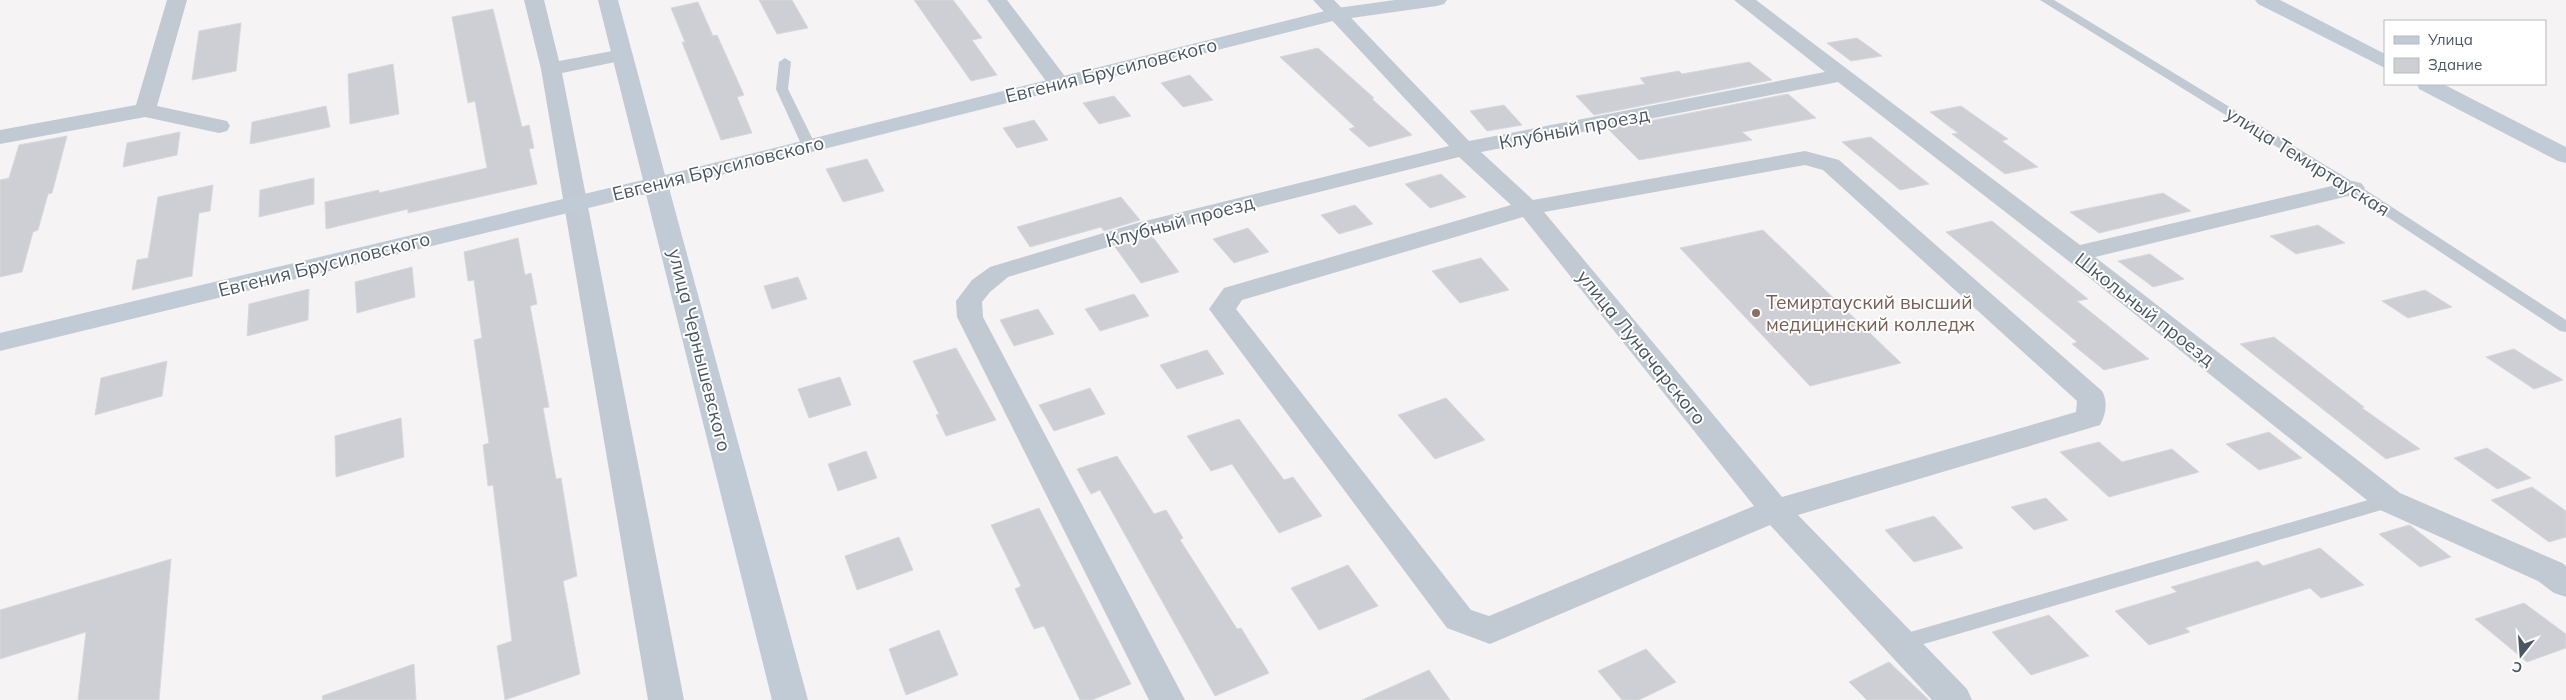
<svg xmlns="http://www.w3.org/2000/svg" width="2566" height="700" font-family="Mulish,sans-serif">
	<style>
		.building { fill: #cdcfd5; stroke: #d7d9de }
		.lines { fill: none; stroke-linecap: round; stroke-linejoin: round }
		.lane { fill: #c1cad2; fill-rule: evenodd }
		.street { fill: #c1cad2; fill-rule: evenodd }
		.secondary { fill: #c1cbd6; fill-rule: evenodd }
		.education-dot { fill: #8d6e63; stroke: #fff; stroke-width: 2 }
		.labels { text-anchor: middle; stroke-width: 4; stroke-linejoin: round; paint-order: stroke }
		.street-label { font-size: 19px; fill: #4a5661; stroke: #fff }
		.education-label { font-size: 19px; fill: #785e54; stroke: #fff; text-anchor: start }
	</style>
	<rect width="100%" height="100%" fill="#f5f3f3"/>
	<!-- building -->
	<g class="building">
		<polygon points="759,0 792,0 808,28 777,34"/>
		<polygon points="914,0 953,0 982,38 972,40 997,75 971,81"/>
		<polygon points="698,2 713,36 717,35 744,95 737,97 752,133 721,140 682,42 685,42 671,8"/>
		<polygon points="493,9 522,127 529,125 534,148 529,149 537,184 408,213 408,209 326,229 325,202 379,190 379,193 487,168 475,101 468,103 452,17"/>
		<polygon points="241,23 236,71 192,80 199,31"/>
		<polygon points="1857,38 1882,56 1851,61 1827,43"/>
		<polygon points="1318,48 1374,98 1372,99 1412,135 1369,147 1349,129 1355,127 1280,57"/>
		<polygon points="1749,62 1772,80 1594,115 1576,96 1645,84 1640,78 1679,71 1682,74"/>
		<polygon points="393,64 399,114 350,124 348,74"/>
		<polygon points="1190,75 1197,83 1213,100 1183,107 1161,83"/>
		<polygon points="1788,94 1816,118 1742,132 1752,140 1639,160 1608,129"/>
		<polygon points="1114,96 1131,116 1099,124 1083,103"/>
		<polygon points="1504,105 1522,125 1487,131 1470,111"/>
		<polygon points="326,106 330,127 250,144 252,122"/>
		<polygon points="1961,106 2008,139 2002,141 2038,167 2005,174 1952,134 1958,133 1930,112"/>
		<polygon points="1034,120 1048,140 1017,148 1003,128"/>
		<polygon points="180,132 177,155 123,167 127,143"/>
		<polygon points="67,136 52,193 48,194 38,230 33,232 22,272 0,277 0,180 9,178 19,145"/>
		<polygon points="1871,137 1929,184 1900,190 1842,142"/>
		<polygon points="867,159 884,191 843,202 826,169"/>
		<polygon points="1441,174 1466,197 1430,208 1405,184"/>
		<polygon points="314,178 314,204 259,217 260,190"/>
		<polygon points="213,185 210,211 199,213 192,276 132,290 137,260 148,258 158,197"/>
		<polygon points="2163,193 2191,211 2099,233 2070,212"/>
		<polygon points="1121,197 1140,220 1104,231 1101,227 1030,247 1017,227"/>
		<polygon points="1355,205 1373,224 1339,234 1321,215"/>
		<polygon points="1992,221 2088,299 2077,301 2149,359 2104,370 2072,344 2077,342 1946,232"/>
		<polygon points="2318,225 2345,243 2296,254 2270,236"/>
		<polygon points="1248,228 1269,252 1234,263 1213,239"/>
		<polygon points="1763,230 1901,363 1810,386 1680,248"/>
		<polygon points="1152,236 1179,272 1141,283 1115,247"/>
		<polygon points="518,238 525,275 531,273 537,304 530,306 549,407 543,408 556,479 561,478 577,576 563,581 580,674 505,700 497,646 512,641 493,485 488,486 483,445 489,443 474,340 482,338 474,280 468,281 464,252"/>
		<polygon points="2150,254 2184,279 2153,287 2118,261"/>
		<polygon points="1481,258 1509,290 1460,303 1432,271"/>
		<polygon points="412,267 415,297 357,313 355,282"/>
		<polygon points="798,277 807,299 772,309 764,286"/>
		<polygon points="309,289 308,320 247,336 249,304"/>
		<polygon points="2425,290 2452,307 2408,318 2382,301"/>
		<polygon points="1134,294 1149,316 1100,331 1085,309"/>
		<polygon points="1038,309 1054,334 1014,346 1000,320"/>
		<polygon points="2274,337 2364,407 2362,408 2420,449 2386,459 2240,344"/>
		<polygon points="956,348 996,420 946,436 936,415 939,414 913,361"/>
		<polygon points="2514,349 2563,380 2534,389 2486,357"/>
		<polygon points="1207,350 1224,374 1177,389 1160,365"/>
		<polygon points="167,361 162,396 95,415 101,378"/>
		<polygon points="840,377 851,405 809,418 798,389"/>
		<polygon points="1090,388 1105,414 1054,431 1039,405"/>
		<polygon points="1446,398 1485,440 1435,459 1398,415"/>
		<polygon points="401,418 404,457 336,477 335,436"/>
		<polygon points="1239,419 1284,480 1293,477 1322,516 1279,533 1232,464 1211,471 1187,436"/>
		<polygon points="2269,432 2302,458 2259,470 2226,444"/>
		<polygon points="2099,442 2122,462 2172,449 2199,472 2109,497 2060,452"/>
		<polygon points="2487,448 2531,478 2497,489 2454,458"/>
		<polygon points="866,451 877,478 838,491 828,464"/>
		<polygon points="1117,456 1154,514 1166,510 1183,538 1180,540 1237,629 1241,628 1269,673 1215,696 1100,490 1091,494 1077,469"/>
		<polygon points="2532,487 2566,511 2566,537 2549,542 2491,500"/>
		<polygon points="2046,498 2068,520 2034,530 2011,507"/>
		<polygon points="1039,508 1131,684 1092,700 1080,700 1044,626 1034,629 1015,589 1021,586 991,525"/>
		<polygon points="1934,516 1963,548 1914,562 1885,530"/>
		<polygon points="2409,525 2411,526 2451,557 2420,567 2379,534"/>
		<polygon points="899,537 913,570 857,590 845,556"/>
		<polygon points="2320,548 2364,585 2321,598 2310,588 2185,628 2190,632 2149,645 2115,611 2177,592 2171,587 2258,561 2263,566"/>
		<polygon points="171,559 159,700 78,700 86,632 0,659 0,610"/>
		<polygon points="1348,565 1378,606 1319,630 1291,588"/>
		<polygon points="2524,603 2566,634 2566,648 2527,662 2475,619"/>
		<polygon points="2049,615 2089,656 2031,675 1992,632"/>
		<polygon points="939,630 958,675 906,695 889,649"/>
		<polygon points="1646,649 1676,682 1639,700 1622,700 1598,671"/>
		<polygon points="1889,662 1928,699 1929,700 1867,700 1849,682"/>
		<polygon points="414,664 416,700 323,700 322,696"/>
		<polygon points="1429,670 1450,700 1362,700"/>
	</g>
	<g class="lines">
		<!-- lane -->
		<g class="lane">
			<polygon points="2040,0 2054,0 2358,185 2566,320 2566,332 2560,331 2348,191"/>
			<polygon points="785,58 791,62 788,89 816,146 814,149 804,149 802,146 776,89 779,62"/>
			<polygon points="2389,494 2395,496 2398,501 2395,506 1900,651 1893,649 1890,643 1893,637 1900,635"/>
		</g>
		<!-- street -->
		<g class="street">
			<polygon points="167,0 187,0 157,106 227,121 230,126 227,131 219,133 145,117 0,144 0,130 136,105"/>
			<polygon points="524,0 544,0 559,61 623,49 630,51 633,55 630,59 562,73 684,700 648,700 541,69"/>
			<polygon points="987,0 1007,0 1070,83 1067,88 1059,89 1051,88"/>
			<path d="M1313 0H1334L1469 141 1825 72 1734 0H1756L2080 245 2353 181 2361 183 2365 188 2361 193 2095 257 2400 493 2562 563 2566 566V597L2554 593 2538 581 2378 509 2066 259 1838 82 1481 152 1533 200 1805 151 1839 160 2102 391C2108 401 2106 415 2100 425L1798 515 1967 689 1972 700H1932L1770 525 1490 644 1447 628 1209 309 1224 288 1511 205 1459 157 1155 233 1008 277 990 292 982 302 983 317 1185 700H1149L957 317 956 301 972 280 990 267 1137 223 1449 146ZM1805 165 1823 170 2077 401 2076 412 1782 497 1544 212ZM1523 217 1754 506 1489 616 1471 610 1236 309 1242 300Z"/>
		</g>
		<!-- secondary -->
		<g class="secondary">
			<polygon points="598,0 618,0 665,175 1337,8 1395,0 1447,0 1444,4 1437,6 1337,20 669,188 808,700 772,700 646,194 0,351 0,333 643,180"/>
			<polygon points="2255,0 2280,0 2385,54 2385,68 2258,4"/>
			<polygon points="2417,84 2443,84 2566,147 2566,163 2558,161 2419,89"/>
		</g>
	</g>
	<!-- markers -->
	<circle class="education-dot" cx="1756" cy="313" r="5"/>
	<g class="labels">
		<!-- street labels -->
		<g class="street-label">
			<text transform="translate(1111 70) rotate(-14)" y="7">Евгения Брусиловского</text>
			<text transform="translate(1574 128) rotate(-11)" y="7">Клубный проезд</text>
			<text transform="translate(2308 161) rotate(32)" y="7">улица Темиртауская</text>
			<text transform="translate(718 168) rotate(-14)" y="7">Евгения Брусиловского</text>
			<text transform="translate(1180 221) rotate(-15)" y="7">Клубный проезд</text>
			<text transform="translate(324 264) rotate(-14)" y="7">Евгения Брусиловского</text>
			<text transform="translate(2145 309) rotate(38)" y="7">Школьный проезд</text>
			<text transform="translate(1642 347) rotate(51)" y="7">улица Луначарского</text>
			<text transform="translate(700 350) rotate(76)" y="7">улица Чернышевского</text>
		</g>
		<!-- education labels -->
		<g class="education-label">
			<text x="1766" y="309">Темиртауский высший<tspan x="1766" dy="22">медицинский колледж</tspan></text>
		</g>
	</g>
	<!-- legend -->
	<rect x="2384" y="20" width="162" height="65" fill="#ffffff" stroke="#b7bbc0"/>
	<rect x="2394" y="36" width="25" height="8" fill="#c1cbd6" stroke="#b7bbc0"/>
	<text x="2428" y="45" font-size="15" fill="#4a5661">Улица</text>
	<rect x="2394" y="58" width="25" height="15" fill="#cdcfd5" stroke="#b7bbc0"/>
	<text x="2428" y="70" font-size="15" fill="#4a5661">Здание</text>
	<!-- north arrow -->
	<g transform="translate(2521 655) rotate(197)" stroke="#ffffff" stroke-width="4" paint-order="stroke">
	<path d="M0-4L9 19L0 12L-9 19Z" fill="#4a5661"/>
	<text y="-8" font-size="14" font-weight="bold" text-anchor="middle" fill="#4a5661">С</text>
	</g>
</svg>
